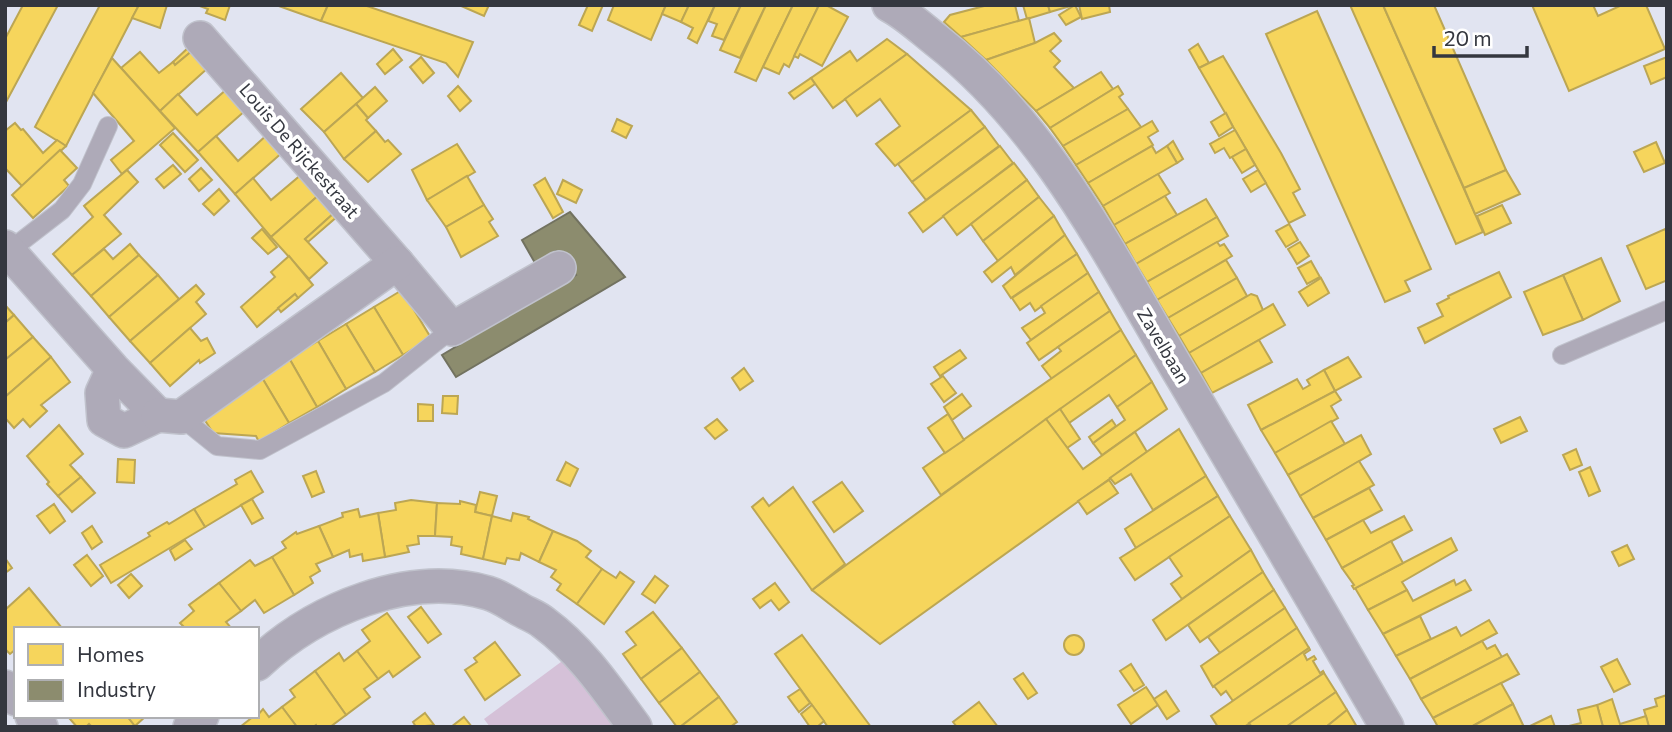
<svg xmlns="http://www.w3.org/2000/svg" width="1672" height="732" font-family="Commissioner,sans-serif">
	<style>
		.green { fill: #d5c1d8 }
		.homes { fill: #f6d55c; stroke: #bca653; stroke-width: 2 }
		.industry { fill: #8c8c6e; stroke: #727260; stroke-width: 2 }
		.lines { fill: none; stroke-linecap: round; stroke-linejoin: round }
		.lane-casing { stroke: #c0c2cc; stroke-width: 20 }
		.street-casing { stroke: #c0c2cc; stroke-width: 36 }
		.lane { stroke: #aeaab8; stroke-width: 18 }
		.street { stroke: #aeaab8; stroke-width: 33 }
		.labels { text-anchor: middle; stroke-width: 7; stroke-linejoin: round; paint-order: stroke }
		.street-label { font-size: 18px; fill: #34373f; stroke: #fff }
	</style>
	<rect width="100%" height="100%" fill="#e1e4f1"/>
	<!-- green -->
	<polygon class="green" points="565,659 618,727 490,727 484,719"/>
	<!-- homes -->
	<g class="homes">
		<polygon points="23,5 58,5 5,104 5,39"/>
		<polygon points="100,5 139,5 66,146 35,127"/>
		<polygon points="139,5 167,5 160,28 132,18"/>
		<polygon points="197,5 230,5 225,20 206,13 208,9"/>
		<polygon points="276,5 328,5 321,21"/>
		<polygon points="328,5 364,5 473,42 458,77 446,63 321,21"/>
		<polygon points="459,5 489,5 484,16"/>
		<polygon points="588,5 603,5 592,31 579,25"/>
		<polygon points="614,5 666,5 651,40 608,20"/>
		<polygon points="666,5 689,5 681,22 662,14"/>
		<polygon points="689,5 715,5 697,43 688,38 693,28 681,22"/>
		<polygon points="715,5 741,5 724,40 712,36 717,24 708,21"/>
		<polygon points="741,5 766,5 740,58 720,50"/>
		<polygon points="766,5 793,5 756,81 735,72"/>
		<polygon points="793,5 819,5 789,67 784,64 779,74 763,67"/>
		<polygon points="819,5 826,5 848,17 822,66 800,54 798,58 794,56"/>
		<polygon points="988,5 1015,5 1019,21 961,37 944,22 950,15"/>
		<polygon points="1023,5 1048,5 1050,12 1027,19"/>
		<polygon points="1048,5 1074,5 1050,12"/>
		<polygon points="1075,5 1081,17 1066,25 1059,15"/>
		<polygon points="1079,5 1109,5 1110,12 1082,19"/>
		<polygon points="1350,5 1383,5 1483,232 1456,244"/>
		<polygon points="1383,5 1434,5 1506,170 1464,188"/>
		<polygon points="1532,5 1593,5 1598,16 1622,5 1646,5 1665,49 1569,91"/>
		<polygon points="1317,11 1431,269 1405,281 1410,291 1385,302 1266,34"/>
		<polygon points="1029,18 1035,43 986,60 961,37"/>
		<polygon points="1054,33 1061,41 1050,51 1060,61 1054,67 1074,88 1036,111 986,60 1035,43"/>
		<polygon points="887,39 907,54 833,108 811,78 850,51 857,61"/>
		<polygon points="1198,44 1209,63 1199,68 1189,50"/>
		<polygon points="190,46 193,50 175,65 173,62"/>
		<polygon points="393,49 402,60 385,74 377,64"/>
		<polygon points="193,50 209,67 160,111 121,68 140,52 159,73 173,62 175,65"/>
		<polygon points="907,54 971,110 895,166 876,144 900,126 880,99 857,116 845,99"/>
		<polygon points="1223,56 1281,153 1300,189 1293,193 1305,215 1289,223 1199,68"/>
		<polygon points="421,57 434,73 423,83 410,67"/>
		<polygon points="1667,57 1667,77 1651,84 1644,66"/>
		<polygon points="112,58 175,128 122,174 111,160 134,141 93,93"/>
		<polygon points="1101,72 1113,89 1050,128 1036,111"/>
		<polygon points="341,73 363,98 324,132 301,109"/>
		<polygon points="811,78 815,84 794,99 789,93"/>
		<polygon points="458,86 471,101 460,111 448,96"/>
		<polygon points="1118,86 1123,94 1119,97 1128,109 1063,146 1050,128"/>
		<polygon points="375,87 387,101 368,118 356,104"/>
		<polygon points="227,89 246,110 198,152 160,111 178,94 197,115"/>
		<polygon points="356,104 368,118 366,120 376,131 344,159 324,132"/>
		<polygon points="1128,109 1141,127 1076,165 1063,146"/>
		<polygon points="971,110 985,127 912,182 898,164"/>
		<polygon points="1226,113 1233,127 1219,136 1211,122"/>
		<polygon points="617,119 632,126 626,138 612,131"/>
		<polygon points="1152,121 1158,131 1148,137 1153,145 1088,183 1076,165"/>
		<polygon points="15,123 21,130 23,129 43,153 57,140 66,146 22,186 5,168 5,131"/>
		<polygon points="985,127 999,146 926,200 912,182"/>
		<polygon points="1235,130 1246,149 1230,158 1224,148 1215,153 1210,144"/>
		<polygon points="376,131 385,142 388,140 401,154 368,182 344,159"/>
		<polygon points="173,133 198,160 185,172 160,145"/>
		<polygon points="268,134 284,151 235,194 198,152 216,136 238,161"/>
		<polygon points="1173,141 1183,159 1177,163 1167,146"/>
		<polygon points="1656,142 1665,163 1644,172 1634,152"/>
		<polygon points="457,144 475,172 427,200 412,170"/>
		<polygon points="1000,146 1013,163 923,232 909,213"/>
		<polygon points="1152,146 1156,153 1167,146 1177,163 1103,206 1088,183"/>
		<polygon points="1246,149 1255,165 1242,173 1232,157"/>
		<polygon points="60,150 77,168 64,180 69,186 33,218 12,195"/>
		<polygon points="1014,163 1027,180 957,235 943,216"/>
		<polygon points="173,165 181,174 164,188 156,179"/>
		<polygon points="201,168 212,180 199,191 189,179"/>
		<polygon points="127,170 138,182 104,215 121,234 72,275 53,254 93,217 84,206"/>
		<polygon points="1258,170 1266,183 1251,192 1243,179"/>
		<polygon points="1506,170 1520,194 1475,214 1464,188"/>
		<polygon points="302,174 320,194 271,237 235,194 253,178 271,200"/>
		<polygon points="1158,174 1170,193 1114,225 1103,206"/>
		<polygon points="467,176 484,205 446,227 427,200"/>
		<polygon points="545,178 563,212 553,218 534,185"/>
		<polygon points="563,180 582,190 576,203 557,194"/>
		<polygon points="1027,180 1039,197 983,241 971,224"/>
		<polygon points="219,189 229,201 214,215 203,204"/>
		<polygon points="320,194 334,213 305,239 327,263 309,279 271,237"/>
		<polygon points="1165,196 1177,215 1125,244 1114,225"/>
		<polygon points="1039,197 1054,216 998,261 983,241"/>
		<polygon points="1206,199 1217,217 1136,264 1125,244"/>
		<polygon points="484,205 493,219 489,222 498,236 461,257 446,227"/>
		<polygon points="1502,205 1511,223 1485,235 1477,216"/>
		<polygon points="334,213 339,215 308,242 305,239"/>
		<polygon points="1054,216 1065,235 1015,275 1011,267 992,282 984,272"/>
		<polygon points="1217,217 1228,236 1147,282 1136,264"/>
		<polygon points="1289,224 1298,240 1286,247 1276,231"/>
		<polygon points="262,229 277,247 268,254 252,238"/>
		<polygon points="1665,229 1667,234 1667,282 1665,281 1646,289 1627,246"/>
		<polygon points="1065,235 1077,254 1011,298 1003,286"/>
		<polygon points="1217,242 1220,246 1224,244 1232,256 1157,300 1147,282"/>
		<polygon points="1300,242 1309,256 1297,264 1288,249"/>
		<polygon points="130,244 139,255 91,296 72,275 104,249 113,259"/>
		<polygon points="1077,254 1088,273 1035,311 1030,303 1020,310 1012,298"/>
		<polygon points="139,255 158,275 109,317 91,296"/>
		<polygon points="289,256 313,285 298,298 295,294 257,327 241,307 275,277 271,272"/>
		<polygon points="1601,258 1620,301 1583,320 1563,275"/>
		<polygon points="1226,260 1237,278 1168,318 1157,300"/>
		<polygon points="1311,261 1320,277 1307,284 1298,268"/>
		<polygon points="1499,272 1511,297 1425,343 1418,328 1443,316 1437,304 1449,298 1448,296"/>
		<polygon points="1088,273 1099,292 1031,340 1022,328 1045,313 1041,306"/>
		<polygon points="158,275 179,299 130,341 109,317"/>
		<polygon points="1563,275 1583,320 1543,335 1524,292"/>
		<polygon points="1237,278 1247,296 1179,336 1168,318"/>
		<polygon points="1321,278 1329,293 1308,306 1299,292"/>
		<polygon points="196,285 204,294 196,302 206,314 150,363 130,341"/>
		<polygon points="402,290 431,338 403,355 374,307"/>
		<polygon points="1099,292 1110,311 1039,360 1027,343"/>
		<polygon points="295,294 298,298 281,312 278,308"/>
		<polygon points="1251,294 1257,296 1263,310 1189,353 1179,336"/>
		<polygon points="1273,304 1285,325 1201,373 1189,353"/>
		<polygon points="5,305 14,315 5,323"/>
		<polygon points="374,307 403,355 375,372 346,324"/>
		<polygon points="1110,311 1121,330 1052,379 1042,366 1061,351 1058,347"/>
		<polygon points="14,315 33,337 5,360 5,323"/>
		<polygon points="346,324 375,372 346,389 318,341"/>
		<polygon points="190,328 201,341 207,338 215,353 200,363 199,360 170,386 150,363"/>
		<polygon points="1121,330 1136,355 941,495 923,468"/>
		<polygon points="33,337 51,357 5,397 5,360"/>
		<polygon points="1259,340 1272,362 1212,393 1201,373"/>
		<polygon points="318,341 346,389 317,407 289,358"/>
		<polygon points="960,350 966,358 940,376 934,367"/>
		<polygon points="1136,355 1152,382 1117,407 1109,395 1069,423 1060,409"/>
		<polygon points="51,357 70,382 41,405 47,411 30,427 23,419 14,428 7,420 5,421 5,397"/>
		<polygon points="1348,357 1361,377 1335,391 1324,370"/>
		<polygon points="289,358 317,407 289,423 261,376"/>
		<polygon points="744,368 753,381 740,390 732,378"/>
		<polygon points="1324,370 1335,391 1261,430 1248,405 1297,379 1303,389 1310,385 1307,380"/>
		<polygon points="261,376 289,423 259,442 256,436 213,433 201,414"/>
		<polygon points="943,376 956,393 944,402 931,384"/>
		<polygon points="1152,382 1167,409 1102,455 1093,443 1125,420 1117,407"/>
		<polygon points="1335,391 1341,400 1331,406 1338,418 1275,453 1261,430"/>
		<polygon points="962,394 971,406 952,420 944,407"/>
		<polygon points="443,396 458,396 457,414 442,413"/>
		<polygon points="418,404 433,405 433,421 418,421"/>
		<polygon points="1060,409 1080,439 1067,448 1046,419"/>
		<polygon points="948,414 964,440 945,453 928,428"/>
		<polygon points="1520,417 1527,431 1501,443 1494,429"/>
		<polygon points="717,419 727,430 715,439 705,428"/>
		<polygon points="1046,419 1083,469 1135,432 1147,452 880,644 812,590"/>
		<polygon points="1112,420 1116,426 1093,443 1089,437"/>
		<polygon points="1331,421 1345,444 1288,475 1275,453"/>
		<polygon points="59,425 83,454 70,465 81,477 58,496 47,484 49,482 27,456"/>
		<polygon points="1179,429 1206,476 1153,510 1131,474 1115,484 1110,478"/>
		<polygon points="1361,435 1371,454 1300,496 1288,475"/>
		<polygon points="1576,449 1582,465 1570,470 1563,455"/>
		<polygon points="118,459 135,460 134,483 117,482"/>
		<polygon points="1359,461 1374,485 1313,518 1300,496"/>
		<polygon points="566,462 578,469 570,486 557,480"/>
		<polygon points="1590,467 1600,491 1589,496 1579,472"/>
		<polygon points="251,471 263,492 205,527 194,509 237,484 235,480"/>
		<polygon points="316,471 324,492 312,497 303,476"/>
		<polygon points="1206,476 1218,496 1136,548 1125,529"/>
		<polygon points="81,477 95,493 72,512 58,496"/>
		<polygon points="1109,480 1118,493 1087,514 1078,501"/>
		<polygon points="842,482 863,511 834,532 813,502"/>
		<polygon points="793,487 845,564 812,590 752,507 763,498 769,506"/>
		<polygon points="1369,488 1382,510 1326,540 1313,518"/>
		<polygon points="480,492 497,496 492,516 475,512"/>
		<polygon points="1218,496 1230,516 1135,580 1120,558"/>
		<polygon points="252,499 263,518 252,524 241,505"/>
		<polygon points="411,500 437,503 435,536 418,536 419,544 407,546 409,552 385,557 378,513 396,510 395,503"/>
		<polygon points="460,501 476,505 475,512 492,516 483,559 461,554 462,547 451,545 452,537 435,536 437,503 460,504"/>
		<polygon points="54,504 65,521 50,533 37,516"/>
		<polygon points="194,509 205,527 111,583 100,565 150,536 148,533 167,522 169,524"/>
		<polygon points="358,509 360,517 378,513 385,557 363,561 362,554 350,557 349,550 333,557 319,526 343,517 342,513"/>
		<polygon points="513,513 529,517 528,519 553,531 539,562 521,553 519,560 507,558 505,564 483,559 492,516 511,521"/>
		<polygon points="1230,516 1251,550 1182,599 1171,584 1182,576 1169,557"/>
		<polygon points="1404,516 1412,530 1342,568 1326,540 1363,520 1371,533"/>
		<polygon points="92,526 102,542 92,549 82,533"/>
		<polygon points="319,526 333,557 316,564 320,571 310,577 313,583 294,595 272,557 286,548 282,542 296,532 297,534"/>
		<polygon points="553,531 577,541 591,551 586,557 602,569 577,604 557,590 561,584 551,577 556,570 539,562"/>
		<polygon points="1451,538 1457,550 1402,582 1407,590 1368,610 1355,588"/>
		<polygon points="185,540 192,549 175,560 170,550"/>
		<polygon points="1391,541 1403,563 1354,589 1352,586 1354,585 1342,568"/>
		<polygon points="1627,545 1634,559 1619,566 1612,552"/>
		<polygon points="1251,550 1263,572 1166,640 1153,620"/>
		<polygon points="87,555 103,576 91,586 74,565"/>
		<polygon points="272,557 294,595 264,613 255,600 241,611 219,583 250,560 255,566"/>
		<polygon points="5,558 12,568 5,573"/>
		<polygon points="602,569 616,578 620,572 634,582 604,624 577,604"/>
		<polygon points="1263,572 1274,590 1200,642 1188,625"/>
		<polygon points="131,574 142,586 129,598 118,585"/>
		<polygon points="655,576 668,586 655,603 642,594"/>
		<polygon points="1454,580 1456,585 1465,580 1471,590 1383,634 1368,610 1407,590 1413,601"/>
		<polygon points="219,583 241,611 226,622 232,629 186,629 180,623 194,611 189,605"/>
		<polygon points="775,583 789,602 779,610 771,600 760,608 753,599"/>
		<polygon points="29,588 62,628 16,629 16,649 10,654 5,649 5,610"/>
		<polygon points="1274,590 1285,608 1220,653 1208,637"/>
		<polygon points="421,607 441,634 428,643 408,617"/>
		<polygon points="1285,608 1297,628 1213,687 1201,666"/>
		<polygon points="653,612 682,648 641,679 623,654 636,645 626,632"/>
		<polygon points="387,613 420,657 393,677 389,671 378,679 357,651 370,641 362,630"/>
		<polygon points="1420,616 1431,639 1396,656 1383,634"/>
		<polygon points="1489,620 1497,633 1410,679 1396,656 1456,627 1461,636"/>
		<polygon points="1297,628 1309,648 1233,701 1226,691 1221,695 1214,686"/>
		<polygon points="802,635 871,727 828,727 812,705 775,654"/>
		<circle cx="1074" cy="645" r="10"/>
		<polygon points="1482,641 1487,649 1495,645 1502,657 1421,699 1410,679"/>
		<polygon points="495,642 520,675 485,700 465,670 477,662 474,658"/>
		<polygon points="682,648 700,672 659,703 641,679"/>
		<polygon points="1309,648 1310,650 1304,654 1307,660 1314,656 1316,659 1313,661 1320,673 1323,671 1324,673 1244,727 1218,727 1211,716"/>
		<polygon points="357,651 378,679 364,689 370,697 346,715 315,671 339,653 344,661"/>
		<polygon points="1507,654 1519,674 1433,718 1421,699"/>
		<polygon points="1617,659 1630,684 1614,692 1601,667"/>
		<polygon points="1131,664 1144,685 1134,691 1120,671"/>
		<polygon points="315,671 346,715 330,727 317,727 316,725 313,727 297,727 282,707 295,697 290,690"/>
		<polygon points="700,672 719,697 680,727 677,727 659,703"/>
		<polygon points="1023,673 1037,693 1028,699 1014,679"/>
		<polygon points="1324,673 1336,692 1286,727 1252,727 1249,723"/>
		<polygon points="1501,683 1513,704 1471,727 1438,727 1433,718"/>
		<polygon points="1146,687 1158,705 1131,724 1118,705"/>
		<polygon points="800,689 810,703 799,712 788,697"/>
		<polygon points="1166,691 1179,711 1167,719 1154,699"/>
		<polygon points="1336,692 1347,710 1326,727 1286,727"/>
		<polygon points="1667,695 1667,727 1649,727 1644,710 1657,706 1655,699"/>
		<polygon points="719,697 737,722 730,727 680,727"/>
		<polygon points="1612,699 1620,724 1646,716 1649,727 1603,727 1597,705"/>
		<polygon points="979,702 998,727 957,727 953,722"/>
		<polygon points="1513,704 1524,727 1471,727"/>
		<polygon points="812,705 824,721 817,727 810,727 801,714"/>
		<polygon points="1597,705 1603,727 1565,727 1581,723 1578,710"/>
		<polygon points="282,707 297,727 240,727 254,716 257,716 263,709 269,717"/>
		<polygon points="1347,710 1357,727 1326,727"/>
		<polygon points="425,713 434,725 416,727 413,722"/>
		<polygon points="73,716 127,716 135,726 92,727 89,724 86,727 77,727 70,719"/>
		<polygon points="127,716 146,716 135,726"/>
		<polygon points="1551,716 1555,727 1528,727"/>
		<polygon points="464,717 472,727 451,727"/>
	</g>
	<!-- industry -->
	<polygon class="industry" points="570,212 625,277 456,377 442,355 576,275 556,251 535,263 522,240"/>
	<g class="lines">
		<defs>
			<g id="lane">
				<polyline points="9,251 62,210 82,184 108,126"/>
				<polyline points="1562,355 1667,310"/>
				<polyline points="181,417 217,446 260,450 384,383 452,329"/>
			</g>
			<g id="street">
				<path d="M889 5C906 14 921 28 936 40 1048 127 1112 260 1184 380 1252 495 1320 611 1387 727"/>
				<polyline points="200,38 397,263 452,329 559,268"/>
				<polyline points="5,247 113,369 158,415 124,431 104,420 102,393 113,369"/>
				<polyline points="158,415 181,417 397,263"/>
				<path d="M257 664C315 609 409 570 488 593 499 596 510 604 521 610 528 614 537 617 544 623 582 651 607 689 635 727"/>
				<polyline points="5,687 16,699"/>
				<polyline points="32,716 41,727"/>
				<polyline points="190,727 202,716"/>
			</g>
		</defs>
		<!-- lane casing -->
		<use href="#lane" class="lane-casing"/>
		<!-- street casing -->
		<use href="#street" class="street-casing"/>
		<!-- lane -->
		<use href="#lane" class="lane"/>
		<!-- street -->
		<use href="#street" class="street"/>
	</g>
	<g class="labels">
		<!-- street labels -->
		<g class="street-label">
			<text transform="translate(299 151) rotate(49)" y="6">Louis De Rijckestraat</text>
			<text transform="translate(1163 346) rotate(59)" y="6">Zavelbaan</text>
		</g>
	</g>
	<!-- border -->
	<rect width="1672" height="732" fill="none" stroke="#34373f" stroke-width="14"/>
	<!-- legend -->
	<rect x="14" y="627" width="245" height="91" fill="#ffffff" stroke="#aeafb2" stroke-width="2"/>
	<rect x="28" y="644" width="35" height="21" fill="#f6d55c" stroke="#aeafb2" stroke-width="2"/>
	<text x="77" y="662" font-size="21" fill="#34373f">Homes</text>
	<rect x="28" y="680" width="35" height="21" fill="#8c8c6e" stroke="#aeafb2" stroke-width="2"/>
	<text x="77" y="697" font-size="21" fill="#34373f">Industry</text>
	<!-- scale -->
	<path d="M1434 46v10h93v-10" fill="none" stroke="#34373f" stroke-width="3.5"/>
	<text x="1444" y="46" font-size="21" fill="#34373f" stroke="#ffffff" stroke-width="5" paint-order="stroke">20 m</text>
</svg>
